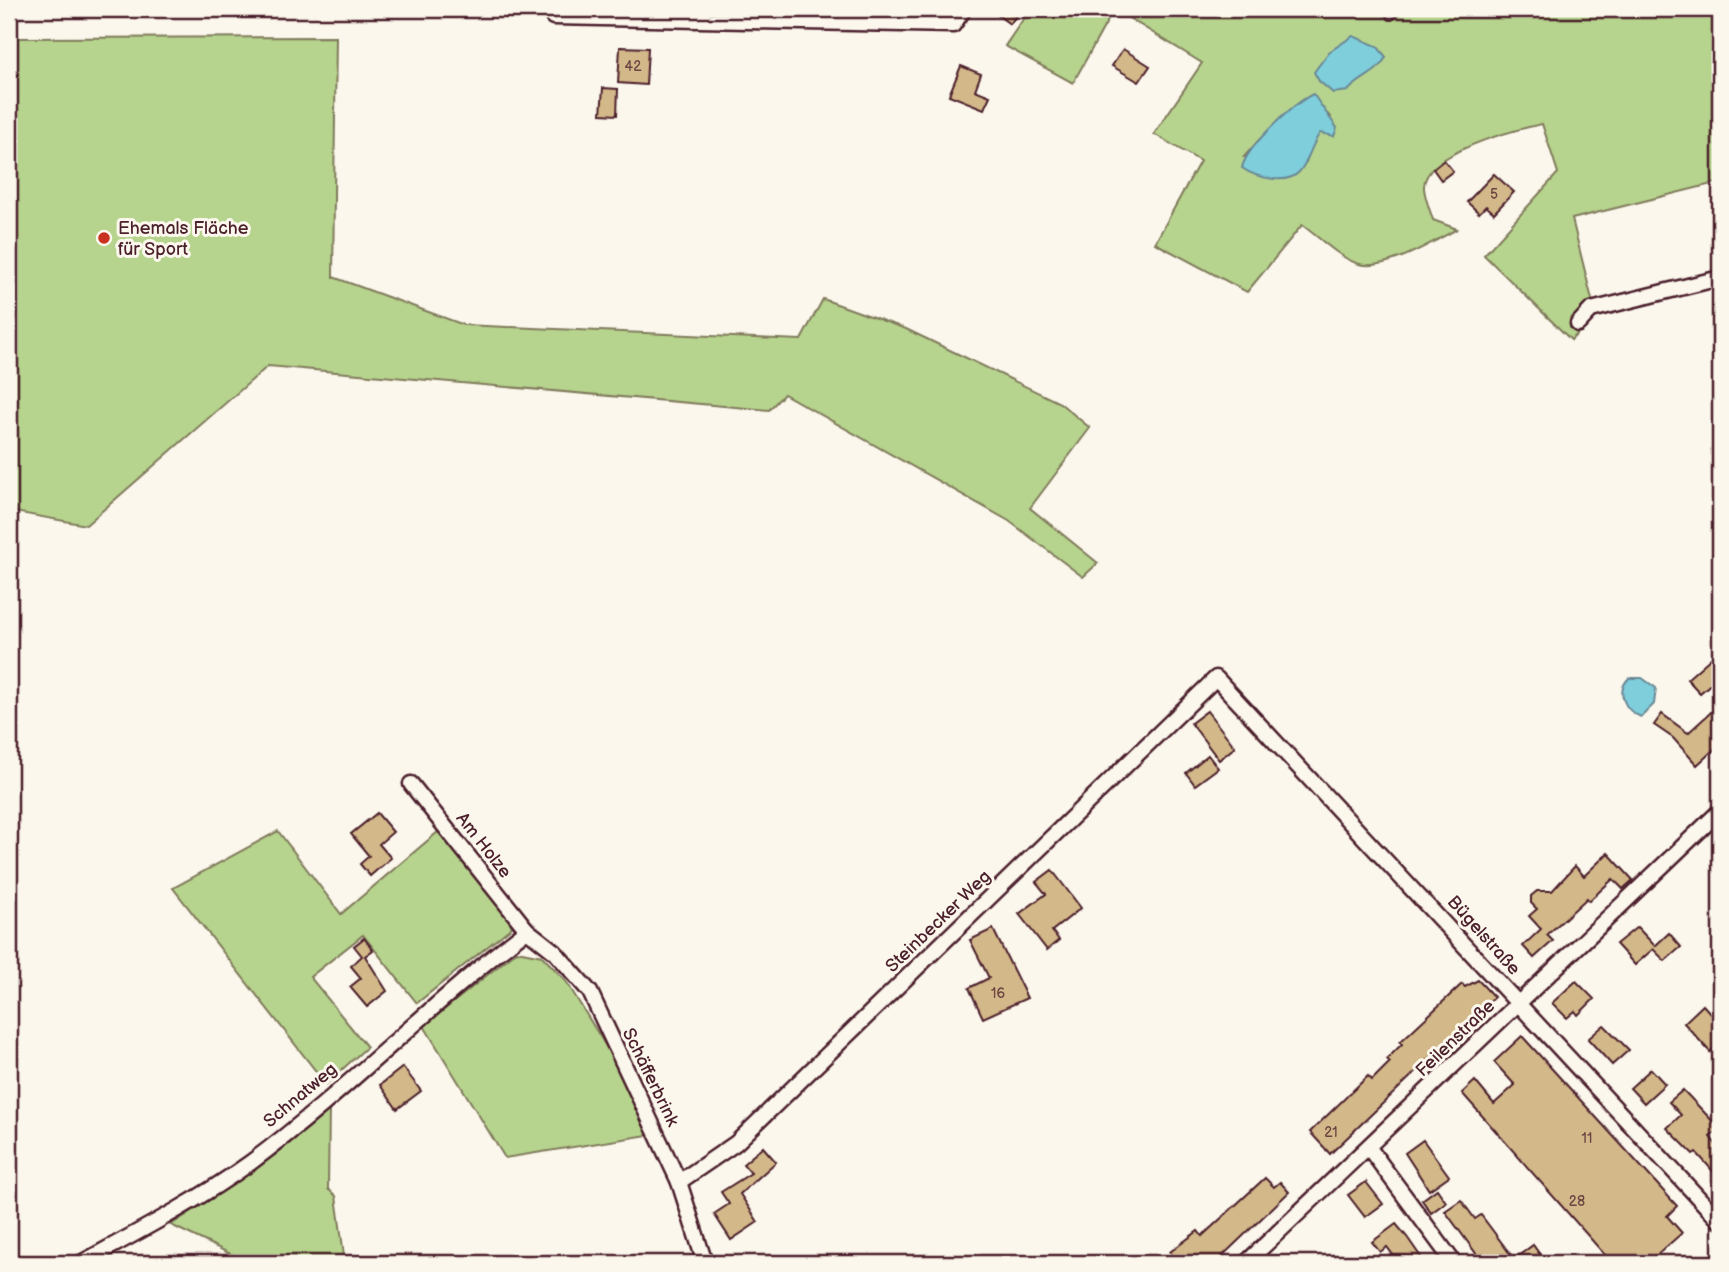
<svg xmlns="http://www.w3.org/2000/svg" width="1729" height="1272" font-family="'Balsamiq Sans',sans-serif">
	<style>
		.green { fill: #b6d48d; stroke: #807a5c; stroke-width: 2; fill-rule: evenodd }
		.water { fill: #7fcedc; stroke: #6a8895; stroke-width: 2 }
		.building { fill: #d3b889; stroke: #4a1f2b; stroke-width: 2 }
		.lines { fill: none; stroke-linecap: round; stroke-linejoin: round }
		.service-casing { stroke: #4a1f2b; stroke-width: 12 }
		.minor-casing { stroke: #4a1f2b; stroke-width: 19 }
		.service { stroke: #fbf7ec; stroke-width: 7 }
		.minor { stroke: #fbf7ec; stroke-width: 14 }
		.poi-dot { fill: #c8321e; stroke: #fbf7ec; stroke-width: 2.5 }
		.labels { text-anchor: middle; stroke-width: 6; stroke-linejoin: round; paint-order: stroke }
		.number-label { font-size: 14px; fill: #6c4542 }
		.poi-label { font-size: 18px; fill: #4a1f2b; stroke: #fbf7ec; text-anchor: start }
		.street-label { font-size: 18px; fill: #4a1f2b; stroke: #fbf7ec }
	</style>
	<rect width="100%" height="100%" fill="#fbf7ec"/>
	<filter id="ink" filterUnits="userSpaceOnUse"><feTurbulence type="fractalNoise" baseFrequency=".0143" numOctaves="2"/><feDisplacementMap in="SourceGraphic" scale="14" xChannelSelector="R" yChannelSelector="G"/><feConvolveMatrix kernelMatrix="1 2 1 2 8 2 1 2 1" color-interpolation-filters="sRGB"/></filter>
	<g filter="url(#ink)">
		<!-- green -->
		<g class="green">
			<path d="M1030 9H1720V182L1572 219 1596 316 1571 340 1484 255 1558 173 1542 124C1514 130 1422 153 1424 188 1425 199 1430 210 1433 220L1457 229C1434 241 1382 274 1356 263 1337 256 1319 237 1302 225L1247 292 1155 243 1200 161 1154 134 1202 63 1114 9 1073 83 1005 46ZM1321 109 1331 117 1310 146 1306 162 1244 157 1258 141 1289 114Z"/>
			<polygon points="336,37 333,277 464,325 801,340 823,299 906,329 1060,403 1090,428 1030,508 1098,563 1083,577 1009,521 784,394 769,410 268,366 86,525 9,511 9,38"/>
			<polygon points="278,831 341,914 439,831 509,918 512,927 417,1003 363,935 310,977 367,1047 326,1084 173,888"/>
			<polygon points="517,951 542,956 566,981 626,1079 648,1135 505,1158 424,1026"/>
			<polygon points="329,1107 328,1189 336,1196 345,1263 249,1263 171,1225 254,1170"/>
		</g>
		<!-- water -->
		<g class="water">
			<path d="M1353 36 1377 46 1386 57C1377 75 1360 77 1348 91L1333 93 1319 81 1314 72 1329 52Z"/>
			<path d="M1313 94 1337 128 1334 136 1320 133C1311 145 1308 163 1299 172 1286 186 1255 177 1242 168 1246 147 1294 103 1313 94Z"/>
			<path d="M1629 678H1642L1656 688 1654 704 1641 717C1625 711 1615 692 1629 678Z"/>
		</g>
		<!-- building -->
		<g class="building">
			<polygon points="989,9 1021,9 1010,24"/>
			<polygon points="620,47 648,48 646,85 618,83"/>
			<polygon points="1123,49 1150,66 1139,82 1112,66"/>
			<polygon points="961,66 981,74 975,90 990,96 984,109 949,95"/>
			<polygon points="603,88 618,89 617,115 601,114"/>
			<polygon points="1444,160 1453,171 1441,180 1433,169"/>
			<polygon points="1494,174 1514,192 1494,213 1486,206 1479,213 1467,202"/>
			<polygon points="1720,650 1720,676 1700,693 1687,679"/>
			<polygon points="1720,704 1720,744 1697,765 1673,738 1654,725 1662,714 1688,733"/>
			<polygon points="1207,711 1235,747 1219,760 1191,723"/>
			<polygon points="1208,755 1218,768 1195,785 1186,773"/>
			<polygon points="377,813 393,832 379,844 391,858 370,876 360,864 369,856 351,834"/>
			<polygon points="1608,853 1633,880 1623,889 1613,879 1589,901 1587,898 1547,935 1553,941 1534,958 1523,946 1541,929 1529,916 1537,909 1531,903 1531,896 1537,891 1552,891 1575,866 1584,876"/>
			<polygon points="1052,870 1081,908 1052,931 1059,940 1047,950 1019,914 1046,894 1036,882"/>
			<polygon points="1637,927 1655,946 1669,933 1681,947 1665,961 1653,949 1635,965 1616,944"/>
			<polygon points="993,929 1027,998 983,1018 969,988 989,978 970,940"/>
			<polygon points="364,938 373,950 365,956 387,991 367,1007 350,987 361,978 351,966 362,956 354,946"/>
			<polygon points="1478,980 1494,997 1330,1154 1310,1132 1368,1076 1372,1080 1390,1062 1387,1059 1402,1044 1400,1042 1462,984 1465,987"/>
			<polygon points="1576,981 1594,999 1578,1015 1575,1011 1567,1018 1552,1003"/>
			<polygon points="1703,1005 1720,1024 1720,1042 1710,1052 1684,1023"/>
			<polygon points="1604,1025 1629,1050 1612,1065 1588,1039"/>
			<polygon points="1522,1036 1677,1206 1667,1216 1682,1233 1648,1263 1612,1263 1462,1093 1475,1081 1494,1104 1515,1085 1494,1062"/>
			<polygon points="403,1067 421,1091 397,1109 380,1085"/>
			<polygon points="1651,1069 1665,1084 1644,1103 1630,1088"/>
			<polygon points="1683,1090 1720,1129 1710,1137 1720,1149 1720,1179 1696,1152 1693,1154 1667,1128 1681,1115 1669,1102"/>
			<polygon points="1423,1140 1449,1176 1429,1190 1405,1153"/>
			<polygon points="763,1147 776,1162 740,1194 758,1222 731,1240 714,1214 729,1204 721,1192 751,1173 743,1164"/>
			<polygon points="1265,1178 1274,1187 1280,1182 1289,1192 1215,1263 1177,1263 1170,1252 1198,1231 1202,1236"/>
			<polygon points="1366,1182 1383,1204 1365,1217 1348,1195"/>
			<polygon points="1437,1189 1446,1202 1431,1213 1422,1200"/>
			<polygon points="1461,1200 1475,1219 1481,1215 1514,1259 1533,1245 1541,1256 1531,1263 1483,1263 1445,1211"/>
			<polygon points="1396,1224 1407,1237 1425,1263 1399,1263 1387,1247 1380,1252 1372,1242"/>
		</g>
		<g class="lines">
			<defs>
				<polyline id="service" points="1391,15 1393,9"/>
				<g id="minor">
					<polyline points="554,9 553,17 953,25 964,9"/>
					<polyline points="1578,324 1591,310 1720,278"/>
					<polyline points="411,784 527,930 555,952 590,992 679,1182 705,1263"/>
					<polyline points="1369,1148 1454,1263"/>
					<polyline points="679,1182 736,1143 1216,678 1720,1221"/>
					<path d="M81 1263C138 1232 197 1201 250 1163 347 1091 431 1003 527 930"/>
					<polyline points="1246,1263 1720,811"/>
				</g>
			</defs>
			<!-- service casing -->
			<use href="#service" class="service-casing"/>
			<!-- minor casing -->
			<use href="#minor" class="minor-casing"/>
			<!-- service -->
			<use href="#service" class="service"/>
			<!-- minor -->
			<use href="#minor" class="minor"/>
		</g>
	</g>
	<!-- markers -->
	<circle class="poi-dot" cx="104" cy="238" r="7"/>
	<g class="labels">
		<!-- number labels -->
		<g class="number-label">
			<text x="633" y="71">42</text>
			<text x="1494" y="199">5</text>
			<text x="998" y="998">16</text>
			<text x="1331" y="1137">21</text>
			<text x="1587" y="1143">11</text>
			<text x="1577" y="1206">28</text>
		</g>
		<!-- poi labels -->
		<g class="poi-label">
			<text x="118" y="234">Ehemals Fläche<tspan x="118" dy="21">für Sport</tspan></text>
		</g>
		<!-- street labels -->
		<g class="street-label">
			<text transform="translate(484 845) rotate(52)" y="6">Am Holze</text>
			<text transform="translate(938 921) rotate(-44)" y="6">Steinbecker Weg</text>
			<text transform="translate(1484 935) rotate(48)" y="6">Bügelstraße</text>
			<text transform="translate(1455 1038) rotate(-44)" y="6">Feilenstraße</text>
			<text transform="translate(651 1077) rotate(64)" y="6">Schäfferbrink</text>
			<text transform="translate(300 1095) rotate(-40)" y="6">Schnatweg</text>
		</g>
	</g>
	<!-- margin -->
	<rect width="1729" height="1272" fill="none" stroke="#fbf7ec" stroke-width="35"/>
	<rect x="18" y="18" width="1694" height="1237" fill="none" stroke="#4a1f2b" stroke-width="2.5" filter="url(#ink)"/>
</svg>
